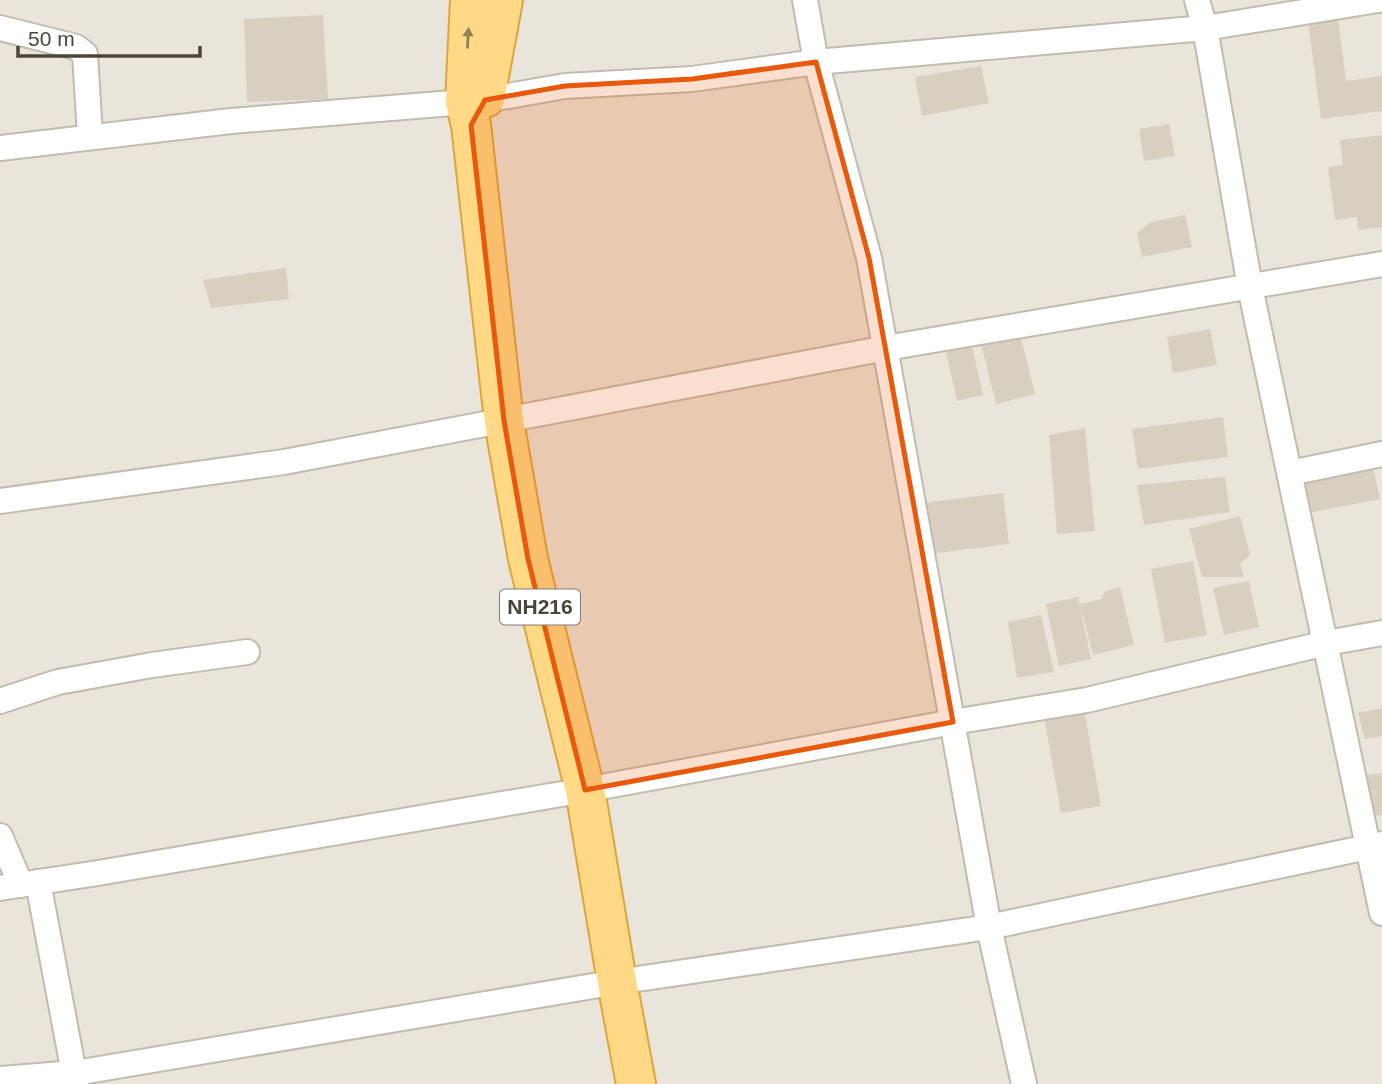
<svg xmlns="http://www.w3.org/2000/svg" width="1382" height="1084" font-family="Helvetica,sans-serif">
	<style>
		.residential { fill: #eae5da }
		.building { fill: #d8cfc1 }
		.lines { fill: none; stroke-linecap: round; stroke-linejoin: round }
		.minor-casing { stroke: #c2bbae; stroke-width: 28 }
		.trunk-casing { stroke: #e0a43c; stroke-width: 42 }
		.minor { stroke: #fff; stroke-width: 24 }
		.trunk { stroke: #ffd985; stroke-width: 38 }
		.oneway { fill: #938057 }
		.marked { fill: #e8590c; fill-opacity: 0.2; stroke: #e8590c; stroke-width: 5; stroke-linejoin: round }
		.labels { text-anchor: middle; stroke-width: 5; stroke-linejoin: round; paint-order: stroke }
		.shield { fill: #fff; stroke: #817c74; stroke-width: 2 }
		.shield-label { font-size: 21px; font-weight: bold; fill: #4b4439 }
	</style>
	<rect width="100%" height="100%" fill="#f6f3ec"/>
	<!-- residential -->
	<rect class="residential" x="0" y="0" width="1382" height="1084"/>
	<!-- building -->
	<g class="building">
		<polygon points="323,15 328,99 247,102 244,19"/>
		<polygon points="1338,18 1346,81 1382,76 1382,111 1321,119 1308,22"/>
		<polygon points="981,66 989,103 922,116 915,77"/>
		<polygon points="1169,124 1175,156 1144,161 1139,129"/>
		<polygon points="1382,135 1382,227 1358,230 1357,217 1335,220 1328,167 1343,165 1340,140"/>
		<polygon points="1185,215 1192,247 1142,257 1137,233 1151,222"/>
		<polygon points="286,268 289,299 211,308 203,280"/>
		<polygon points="1210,329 1217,365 1173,373 1167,337"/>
		<polygon points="1019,330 1035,394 996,404 980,340"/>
		<polygon points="970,337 983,395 957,401 944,343"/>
		<polygon points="1223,417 1228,457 1138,469 1132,429"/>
		<polygon points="1085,428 1095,531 1057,534 1049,435"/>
		<polygon points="1372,463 1380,499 1303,514 1296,478"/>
		<polygon points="1225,477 1230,512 1144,525 1137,485"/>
		<polygon points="1003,493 1009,544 929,554 922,503"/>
		<polygon points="1240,516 1250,555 1240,563 1244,577 1202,577 1189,529"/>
		<polygon points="1193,561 1207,635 1165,643 1151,569"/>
		<polygon points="1249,581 1259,627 1224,635 1213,588"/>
		<polygon points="1120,587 1134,645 1093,655 1080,604 1102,599 1105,591"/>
		<polygon points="1078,597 1091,659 1059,666 1046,604"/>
		<polygon points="1041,615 1054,672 1017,678 1008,622"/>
		<polygon points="1083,703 1101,806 1061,813 1043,710"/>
		<polygon points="1382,708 1382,736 1365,739 1358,713"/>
		<polygon points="1382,773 1382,815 1365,817 1359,776"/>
	</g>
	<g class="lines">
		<defs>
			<g id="minor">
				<polyline points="805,0 816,62 869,258 989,927 1024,1084"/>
				<polyline points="1197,0 1205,28 1250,287 1382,913"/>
				<polyline points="0,28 76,47 85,54 90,136"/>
				<polyline points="485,100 565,86 692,79 816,62 1205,28 1378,0"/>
				<polyline points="0,148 231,121 465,102"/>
				<polyline points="1290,473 1382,454"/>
				<polyline points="0,501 284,462 886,348 1382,264"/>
				<polyline points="0,701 58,682 152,665 247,652"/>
				<polyline points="0,836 21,885"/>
				<polyline points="38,882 76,1084"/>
				<polyline points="0,888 98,873 585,790 953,722 1087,700 1326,643 1382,633"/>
				<polyline points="0,1079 75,1073 617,982 989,927 1382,844"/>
			</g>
			<g id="trunk">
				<polyline points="470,0 465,102 471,125 504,421 528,559 585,790 617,982 636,1084"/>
				<polyline points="485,98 503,0"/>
			</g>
		</defs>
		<!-- minor casing -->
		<use href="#minor" class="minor-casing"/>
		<!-- trunk casing -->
		<use href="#trunk" class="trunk-casing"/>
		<!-- minor -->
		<use href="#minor" class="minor"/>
		<!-- trunk -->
		<use href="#trunk" class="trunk"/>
	</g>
	<!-- one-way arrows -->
	<defs><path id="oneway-solid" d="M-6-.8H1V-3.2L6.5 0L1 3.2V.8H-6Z" transform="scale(1.75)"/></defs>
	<use class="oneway" href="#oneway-solid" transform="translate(468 38) rotate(-87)"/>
	<!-- marked area -->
	<path class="marked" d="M816 62 869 258 953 722 585 790 528 559 504 421 471 125 485 100 565 86 692 79Z"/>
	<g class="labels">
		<!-- shield labels -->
		<rect class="shield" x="500" y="589.5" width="80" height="35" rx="5"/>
		<g class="shield-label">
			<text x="540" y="614">NH216</text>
		</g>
	</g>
	<!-- scale -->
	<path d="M18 46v10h182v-10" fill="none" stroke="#4b4439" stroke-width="3.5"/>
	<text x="28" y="46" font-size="21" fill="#4b4439" stroke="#ffffff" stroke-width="5" paint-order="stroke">50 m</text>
</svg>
